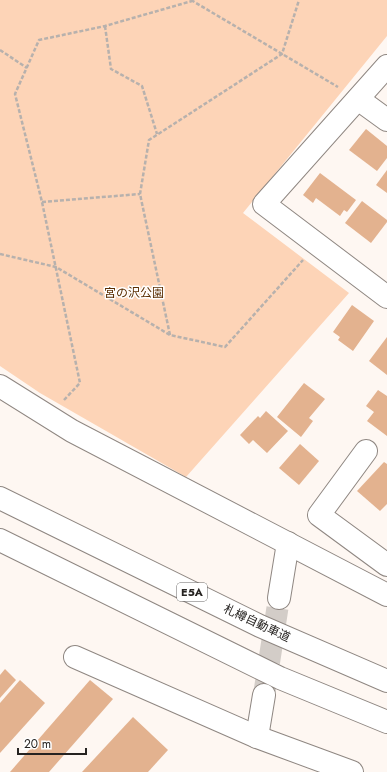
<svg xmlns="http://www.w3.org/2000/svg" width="387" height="772" font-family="Jost,'Noto Sans JP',sans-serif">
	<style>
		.green { fill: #fdd4b7 }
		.building { fill: #e3b28f }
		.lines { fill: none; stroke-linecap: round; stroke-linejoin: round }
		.minor-tunnel { stroke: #d3cdc8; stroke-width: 22; stroke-dasharray: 22 11; stroke-linecap: butt }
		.minor-casing { stroke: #8f8782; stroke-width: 24 }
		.highway-casing { stroke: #8f8782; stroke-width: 24 }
		.path { stroke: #b7b1ad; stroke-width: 2.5; stroke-dasharray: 4 2; stroke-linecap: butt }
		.minor { stroke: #fff; stroke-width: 22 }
		.highway { stroke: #fff; stroke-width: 22 }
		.labels { text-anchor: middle; stroke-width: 3; stroke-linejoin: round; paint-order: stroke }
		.shield { fill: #fff; stroke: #676564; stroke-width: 1 }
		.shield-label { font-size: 11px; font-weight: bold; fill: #262321 }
		.park-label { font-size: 12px; fill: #5b2e02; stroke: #fff }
		.street-label { font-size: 12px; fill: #262321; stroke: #fff }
	</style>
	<rect width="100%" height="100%" fill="#fef7f2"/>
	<!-- green -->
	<polygon class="green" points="0,0 387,0 387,36 243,213 349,293 186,477 40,393 0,366"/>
	<!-- building -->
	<g class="building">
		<polygon points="366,129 387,146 387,158 377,171 349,150"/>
		<polygon points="387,170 387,193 376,185"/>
		<polygon points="320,173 356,200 347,212 344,210 340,216 316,198 313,203 303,195"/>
		<polygon points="362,201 387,220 387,222 371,243 345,223"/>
		<polygon points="352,305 374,321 353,351 338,340 340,337 333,332"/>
		<polygon points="387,337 387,375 369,361"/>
		<polygon points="304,383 325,399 309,418 313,421 301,437 277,417"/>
		<polygon points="378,390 387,396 387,436 367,421 374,412 366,406"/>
		<polygon points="266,411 288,431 267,453 253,440 249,444 240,435 258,416 260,418"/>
		<polygon points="300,444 319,461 299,485 279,468"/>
		<polygon points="384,462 387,464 387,504 380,511 357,491"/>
		<polygon points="5,669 16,680 0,698 0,675"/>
		<polygon points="20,680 45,703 0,753 0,703"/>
		<polygon points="90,680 113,699 49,772 10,772"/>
		<polygon points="133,717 168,750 148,772 82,772"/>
	</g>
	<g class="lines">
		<!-- minor-tunnel -->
		<polyline class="minor-tunnel" points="264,695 279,598"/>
		<defs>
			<g id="minor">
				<polyline points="387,66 264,204 387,297"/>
				<polyline points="358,99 387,120"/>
				<polyline points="0,386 72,431 387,595"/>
				<polyline points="366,451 319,515 387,565"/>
				<polyline points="279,598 288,543"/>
				<polyline points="75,657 257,737 352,772"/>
				<polyline points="257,737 264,695"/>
			</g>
			<g id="highway">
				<polyline points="0,498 260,626 387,681"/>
				<polyline points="0,540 280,678 387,722"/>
			</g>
		</defs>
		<!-- minor casing -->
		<use href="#minor" class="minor-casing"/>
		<!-- highway casing -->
		<use href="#highway" class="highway-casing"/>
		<!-- path -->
		<g class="path">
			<polyline points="191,0 338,87"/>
			<polyline points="105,26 111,69 142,86 157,134"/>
			<polyline points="0,50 27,68"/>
			<polyline points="42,202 140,194"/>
			<polyline points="0,254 56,267 170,335 225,347 303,260"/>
			<polyline points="170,335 140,194 149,140 282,54 299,0"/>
			<polyline points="64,400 80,383 42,202 15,94 39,40 105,26 192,1"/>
		</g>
		<!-- minor -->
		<use href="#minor" class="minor"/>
		<!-- highway -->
		<use href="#highway" class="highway"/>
	</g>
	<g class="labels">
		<!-- shield labels -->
		<rect class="shield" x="177" y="583" width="30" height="18" rx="3"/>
		<g class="shield-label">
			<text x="192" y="596">E5A</text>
		</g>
		<!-- park labels -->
		<g class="park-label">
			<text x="134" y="297">宮の沢公園</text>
		</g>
		<!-- street labels -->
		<g class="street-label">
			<text transform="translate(257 623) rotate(25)" y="4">札樽自動車道</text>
		</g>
	</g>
	<!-- scale -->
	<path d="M18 748v6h68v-6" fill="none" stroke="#262321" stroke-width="2"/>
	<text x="24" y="748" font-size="12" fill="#262321" stroke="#ffffff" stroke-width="3" paint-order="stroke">20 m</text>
</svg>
